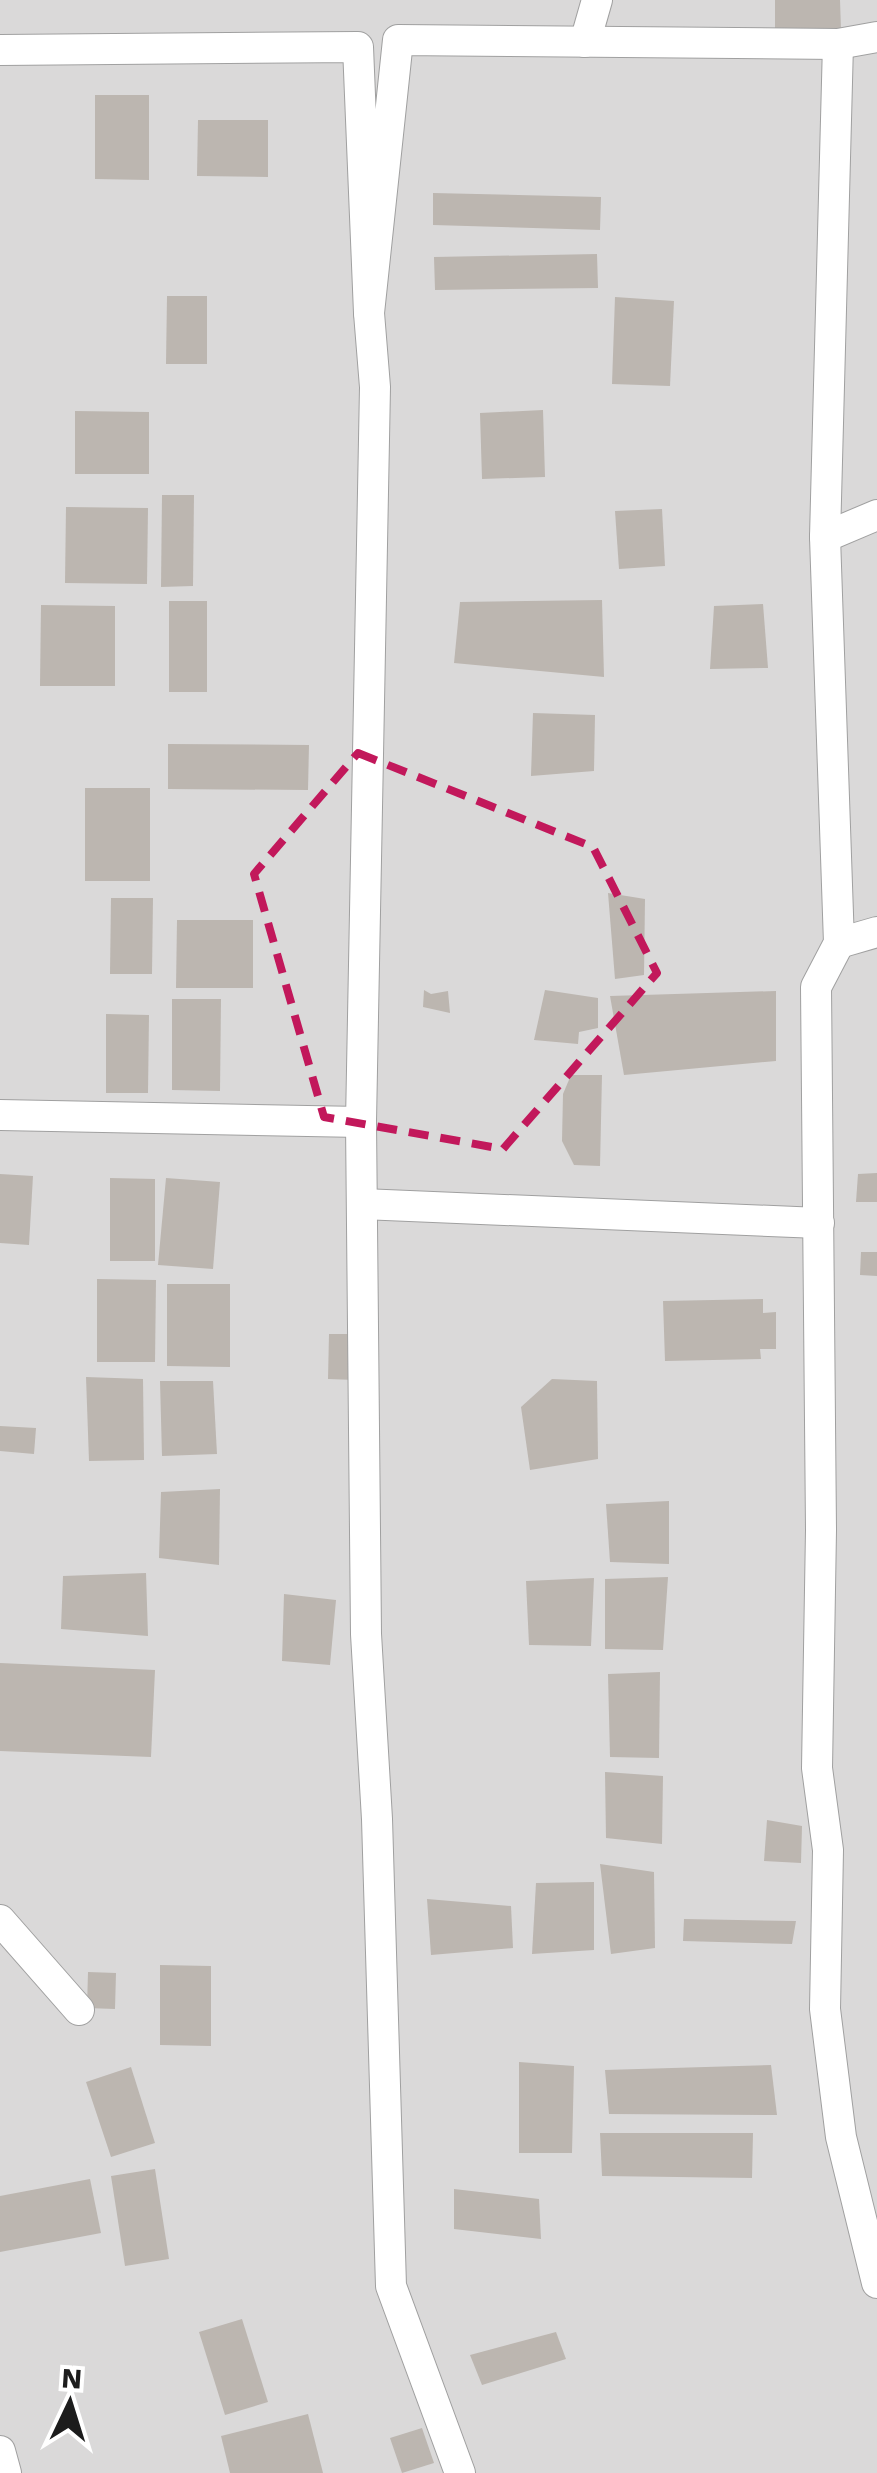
<svg xmlns="http://www.w3.org/2000/svg" width="877" height="2473" font-family="'Work Sans',sans-serif">
	<style>
		.residential { fill: #dad9d9 }
		.building { fill: #bcb6b0 }
		.lines { fill: none; stroke-linecap: round; stroke-linejoin: round }
		.street-casing { stroke: #a0a0a0; stroke-width: 32 }
		.street { stroke: #fff; stroke-width: 30 }
		.marked { fill: none; stroke: #c2185b; stroke-width: 8; stroke-dasharray: 20 12; stroke-linejoin: round }
	</style>
	<rect width="100%" height="100%" fill="#eceae2"/>
	<!-- residential -->
	<rect class="residential" x="0" y="0" width="877" height="2473"/>
	<!-- building -->
	<g class="building">
		<polygon points="775,0 840,0 841,30 775,34"/>
		<polygon points="95,95 149,95 149,180 95,179"/>
		<polygon points="198,120 268,120 268,177 197,176"/>
		<polygon points="433,193 601,197 600,230 433,225"/>
		<polygon points="597,254 598,288 435,290 434,257"/>
		<polygon points="167,296 207,296 207,364 166,364"/>
		<polygon points="615,297 674,301 670,386 612,384"/>
		<polygon points="543,410 545,477 482,479 480,413"/>
		<polygon points="75,411 149,412 149,474 75,474"/>
		<polygon points="162,495 194,495 193,586 161,587"/>
		<polygon points="66,507 148,508 147,584 65,583"/>
		<polygon points="662,509 665,566 619,569 615,511"/>
		<polygon points="602,600 604,677 454,663 460,602"/>
		<rect x="169" y="601" width="38" height="91"/>
		<polygon points="763,604 768,668 710,669 714,606"/>
		<polygon points="41,605 115,606 115,686 40,686"/>
		<polygon points="533,713 595,715 594,771 531,776"/>
		<polygon points="168,744 309,745 308,790 168,789"/>
		<rect x="85" y="788" width="65" height="93"/>
		<polygon points="608,893 645,899 644,975 615,979"/>
		<polygon points="111,898 153,898 152,974 110,974"/>
		<polygon points="177,920 253,920 253,988 176,988"/>
		<polygon points="424,990 431,994 448,991 450,1013 423,1007"/>
		<polygon points="545,990 598,998 598,1028 579,1032 578,1044 534,1040"/>
		<polygon points="776,991 776,1061 624,1075 610,996"/>
		<polygon points="172,999 221,999 220,1091 172,1090"/>
		<polygon points="106,1014 149,1015 148,1093 106,1093"/>
		<polygon points="571,1075 602,1075 600,1166 574,1165 562,1141 563,1094"/>
		<polygon points="877,1173 877,1202 856,1202 858,1174"/>
		<polygon points="0,1174 33,1176 29,1245 0,1243"/>
		<polygon points="110,1178 155,1179 155,1261 110,1261"/>
		<polygon points="166,1178 220,1182 213,1269 158,1265"/>
		<polygon points="861,1252 877,1252 877,1276 860,1275"/>
		<polygon points="97,1279 156,1280 155,1362 97,1362"/>
		<polygon points="167,1284 230,1284 230,1367 167,1366"/>
		<polygon points="763,1299 763,1313 776,1312 776,1349 760,1349 761,1359 665,1361 663,1301"/>
		<polygon points="329,1334 355,1334 355,1380 328,1379"/>
		<polygon points="86,1377 143,1379 144,1460 89,1461"/>
		<polygon points="552,1379 597,1381 598,1459 530,1470 521,1407"/>
		<polygon points="160,1381 213,1381 217,1454 162,1456"/>
		<polygon points="0,1426 36,1428 34,1454 0,1451"/>
		<polygon points="220,1489 219,1565 159,1558 161,1492"/>
		<polygon points="669,1501 669,1564 610,1562 606,1504"/>
		<polygon points="146,1573 148,1636 61,1629 63,1576"/>
		<polygon points="668,1577 663,1650 605,1649 605,1579"/>
		<polygon points="594,1578 591,1646 529,1645 526,1581"/>
		<polygon points="284,1594 336,1600 330,1665 282,1661"/>
		<polygon points="0,1663 155,1670 151,1757 0,1751"/>
		<polygon points="660,1672 659,1758 610,1757 608,1674"/>
		<polygon points="605,1772 663,1776 662,1844 606,1838"/>
		<polygon points="767,1820 802,1826 801,1863 764,1861"/>
		<polygon points="600,1864 654,1872 655,1948 611,1954"/>
		<polygon points="594,1882 594,1950 532,1954 536,1883"/>
		<polygon points="427,1899 511,1906 513,1948 431,1955"/>
		<polygon points="684,1919 796,1921 792,1944 683,1941"/>
		<polygon points="160,1965 211,1966 211,2046 160,2045"/>
		<polygon points="88,1972 116,1973 115,2009 87,2008"/>
		<polygon points="519,2062 574,2066 572,2153 519,2153"/>
		<polygon points="771,2065 777,2115 609,2114 605,2070"/>
		<polygon points="131,2067 155,2143 111,2157 86,2082"/>
		<polygon points="600,2133 753,2133 752,2178 602,2176"/>
		<polygon points="155,2169 169,2259 125,2266 111,2176"/>
		<polygon points="90,2179 101,2233 0,2252 0,2196"/>
		<polygon points="454,2189 539,2199 541,2239 454,2229"/>
		<polygon points="242,2319 268,2402 225,2415 199,2332"/>
		<polygon points="556,2332 566,2359 482,2385 470,2355"/>
		<polygon points="308,2414 323,2473 230,2473 221,2436"/>
		<polygon points="422,2428 434,2463 402,2473 390,2438"/>
	</g>
	<g class="lines">
		<defs>
			<g id="street">
				<polyline points="585,42 597,0"/>
				<polyline points="838,44 825,537 839,943 816,987 821,1530 817,1768 828,1850 825,2009 841,2137 877,2283"/>
				<polyline points="0,50 358,47 369,313 398,40 838,44 877,37"/>
				<polyline points="369,313 375,387 361,1122 366,1634 377,1819 391,2286 460,2473"/>
				<polyline points="825,537 877,515"/>
				<polyline points="839,943 877,932"/>
				<polyline points="0,1115 361,1122"/>
				<polyline points="362,1204 819,1223"/>
				<polyline points="0,1920 79,2010"/>
				<polyline points="0,2451 6,2473"/>
			</g>
		</defs>
		<!-- street casing -->
		<use href="#street" class="street-casing"/>
		<!-- street -->
		<use href="#street" class="street"/>
	</g>
	<!-- marked area -->
	<path class="marked" d="M358 753 593 847 657 973 503 1149 324 1117 254 874Z"/>
	<!-- north arrow -->
	<g transform="translate(70 2403) rotate(4)" stroke="#ffffff" stroke-width="8" paint-order="stroke">
	<path d="M0-8L18 38L0 25L-18 38Z" fill="#1c1c1c"/>
	<text y="-15" font-size="28" font-weight="bold" text-anchor="middle" fill="#1c1c1c">N</text>
	</g>
</svg>
